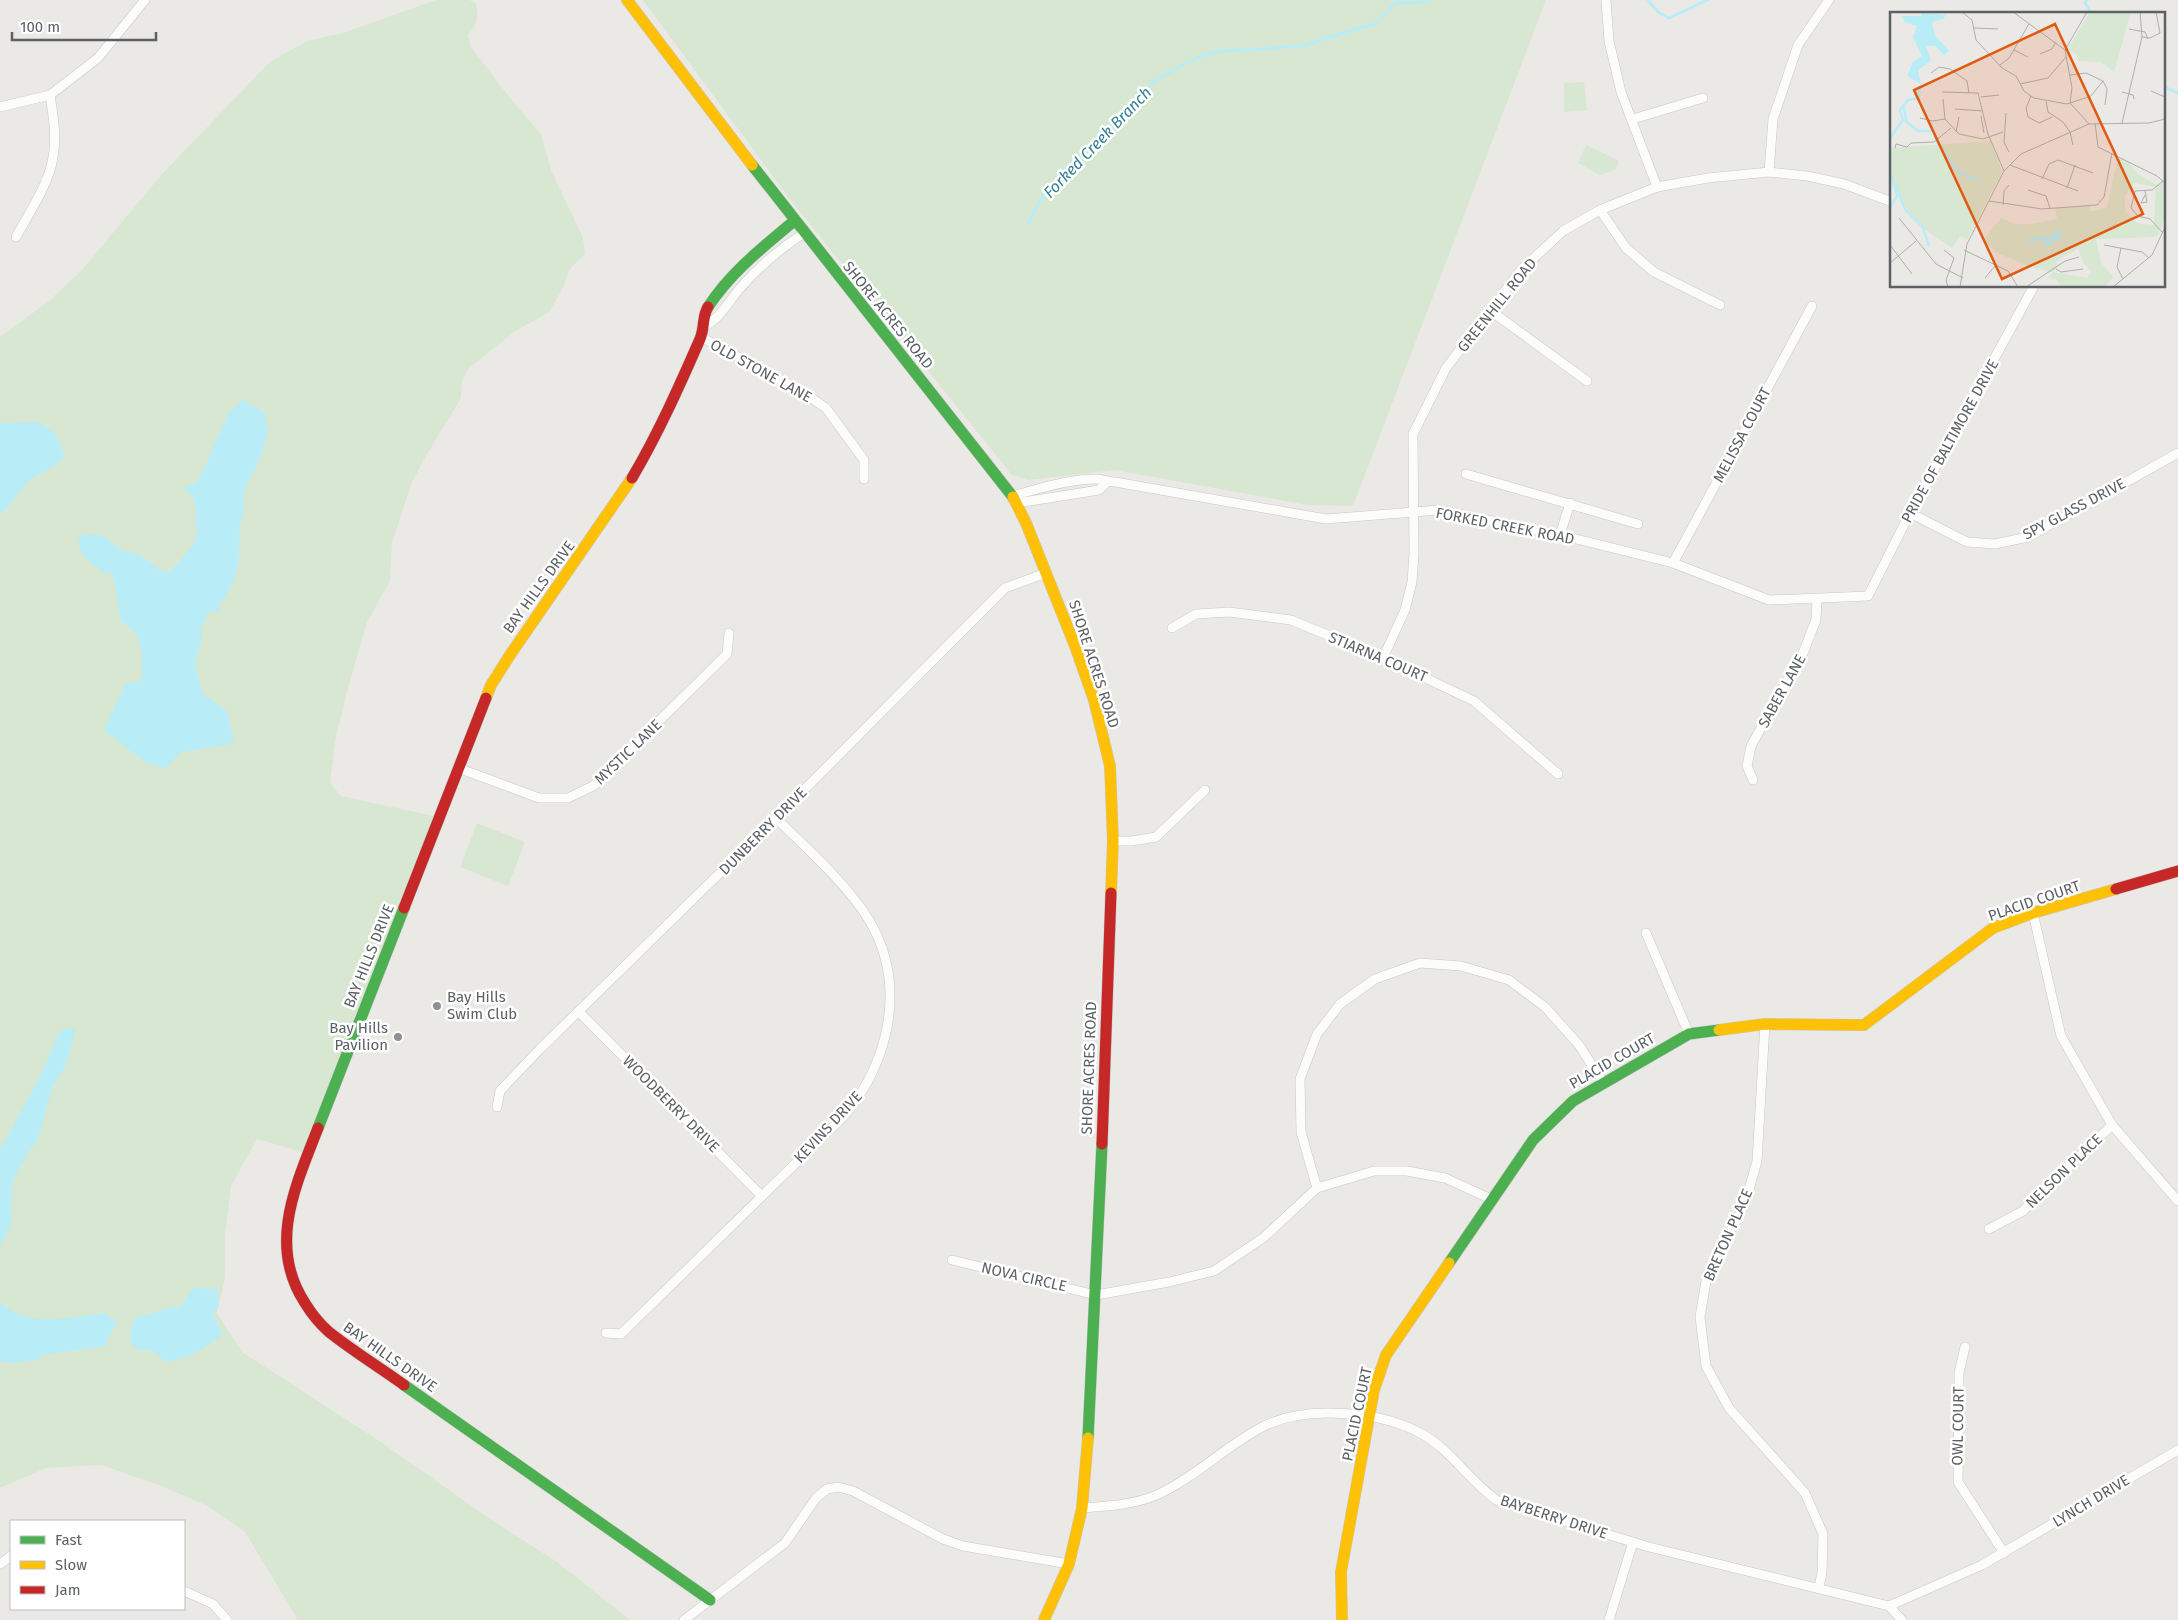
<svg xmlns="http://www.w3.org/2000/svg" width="2178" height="1620" font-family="'Fira Sans',sans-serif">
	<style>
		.green { fill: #d8e7d1 }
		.water { fill: #b8edf8 }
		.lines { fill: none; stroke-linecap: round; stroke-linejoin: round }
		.stream { stroke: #b8edf8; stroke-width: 3 }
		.street-casing { stroke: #c7c8c8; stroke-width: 10 }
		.fast-casing { stroke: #c6c7c7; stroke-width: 12 }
		.slow-casing { stroke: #c6c7c7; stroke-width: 12 }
		.jam-casing { stroke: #c6c7c7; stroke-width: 12 }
		.street { stroke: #fcfcfb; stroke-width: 9 }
		.fast { stroke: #4caf50; stroke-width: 11 }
		.slow { stroke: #ffc107; stroke-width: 11 }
		.jam { stroke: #c62828; stroke-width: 11 }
		.poi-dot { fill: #8d9192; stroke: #fff; stroke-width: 2 }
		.labels { text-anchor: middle; stroke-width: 5; stroke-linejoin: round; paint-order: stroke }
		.street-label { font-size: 15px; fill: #5b6164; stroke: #fff }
		.poi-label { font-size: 15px; fill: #5b6164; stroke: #fff; text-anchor: start }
		.water-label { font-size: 16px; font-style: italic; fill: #377f97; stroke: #fff }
		.inset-river { fill: none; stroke: #b8edf8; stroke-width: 2.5 }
		.inset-road { fill: none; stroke: #adafae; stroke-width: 1 }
		.view { fill: #e15910; fill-opacity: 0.15; stroke: #e15910; stroke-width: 2.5 }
		.inset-edge { fill: none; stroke: #5b6164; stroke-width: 2.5 }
	</style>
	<rect width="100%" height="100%" fill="#ebe9e6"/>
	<!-- green -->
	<g class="green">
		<path d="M436 0H470L476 4C479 17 477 25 468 35L471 47 513 102 541 134 551 170 583 238 585 254 570 269 562 290 549 312 514 332 468 369 462 381 461 398 426 456 412 482 392 543 390 581 367 622 348 688 336 736 330 783 341 796 443 818 416 878 388 933 344 1044 305 1153 257 1139 231 1186 225 1236V1278L217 1313 242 1352 375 1438 486 1516 557 1562 630 1620H298L245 1532 208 1506 159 1485 101 1465 46 1468 0 1488V337L49 301 81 271 162 174 270 62 307 41 343 33Z"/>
		<polygon points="643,0 1546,0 1353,506 1307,505 1115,470 1028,480 1012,475 789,198"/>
		<polygon points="1584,82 1587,110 1564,112 1564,83"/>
		<polygon points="1586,145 1619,161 1615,170 1600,175 1578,163"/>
		<polygon points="477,823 525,842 508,886 460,867"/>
	</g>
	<!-- water -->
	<g class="water">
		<path d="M243 400 264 412 268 430 262 455 245 488 243 508 244 511C237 528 241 545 238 563 236 579 228 593 219 606L220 611 218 612 210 611 200 629 203 637 195 661 202 693 227 711 234 744 181 752 165 769 145 762 104 730 125 684 142 681C141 651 147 639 121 621 118 607 117 584 111 573H103C93 562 73 554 80 535L91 534 106 537 115 546 124 551 139 554 163 572 171 571 194 544 197 536 195 503 191 494 183 490 184 488 198 482 229 412Z"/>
		<path d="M38 422C51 428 65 442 63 459 53 469 39 472 29 481 17 492 11 507 0 515V423Z"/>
		<polygon points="67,1028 76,1029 66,1065 53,1086 37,1142 26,1154 25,1161 20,1165 12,1185 11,1224 0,1247 0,1150 40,1077 59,1032"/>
		<path d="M216 1286 219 1305 213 1314 222 1333 220 1337 192 1355 168 1362C162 1360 158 1353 152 1351 148 1349 143 1351 140 1350 125 1347 129 1324 137 1316L155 1313 168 1307 177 1308 182 1305 193 1288 210 1289Z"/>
		<path d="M0 1302C29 1329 68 1317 105 1313L118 1322 108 1337 107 1346 41 1355 39 1360 11 1363 3 1362 0 1360Z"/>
	</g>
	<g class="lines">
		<!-- stream -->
		<g class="stream">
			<polyline points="1648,0 1658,12 1669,18 1708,0"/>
			<polyline points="2086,0 2085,3 2092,14"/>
			<polyline points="2164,87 2178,93"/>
			<polyline points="1028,223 1046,191 1097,137 1132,105 1154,81 1197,58 1214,52 1302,46 1376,23 1395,3 1419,3 1429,0"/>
		</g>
		<defs>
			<g id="street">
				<polyline points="1606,0 1609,41 1621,92 1657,187"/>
				<polyline points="0,107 50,95 98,58 145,0"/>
				<polyline points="1633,119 1703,98"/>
				<polyline points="1769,172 1773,119 1798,45 1829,0"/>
				<polyline points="1600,210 1626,248 1654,272 1720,305"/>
				<path d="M16 237C28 215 50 182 53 157 57 136 53 115 50 95"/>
				<polyline points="1491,311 1587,381"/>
				<path d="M705 326C722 317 729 300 742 286 760 266 781 248 804 233"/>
				<polyline points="701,337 798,389 826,408 864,460 864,479"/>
				<polyline points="1466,474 1638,524"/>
				<path d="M1012 496C1039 489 1068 479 1096 479 1103 479 1108 482 1115 482L1326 519 1439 510 1560 535 1673 563 1769 600 1868 596 1910 513 2034 286"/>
				<polyline points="1017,503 1099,490 1107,482"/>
				<polyline points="1910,513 1967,542 1995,544 2028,537 2178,453"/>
				<polyline points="1560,535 1570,503"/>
				<polyline points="1673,563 1812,306"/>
				<polyline points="1172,628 1196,614 1229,612 1291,620 1383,658 1474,701 1558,774"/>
				<polyline points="1383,658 1405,610 1412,582 1414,554 1413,434 1446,368 1521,270 1563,231 1600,210 1657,187 1708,178 1769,172 1807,176 1844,184 1892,202"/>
				<polyline points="458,768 539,798 568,798 593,786 727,654 729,633"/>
				<polyline points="1753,780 1747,766 1751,746 1803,653 1816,620 1817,599"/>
				<polyline points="1113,841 1132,841 1156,837 1205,790"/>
				<polyline points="2033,913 2061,1036 2112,1125 2178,1201"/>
				<polyline points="1646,933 1689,1034"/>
				<polyline points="579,1012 762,1196"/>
				<polyline points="1765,1024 1757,1161 1745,1204 1707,1275 1700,1317 1706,1366 1729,1408 1805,1493 1823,1534 1822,1573 1819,1587"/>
				<polyline points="497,1107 500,1091 539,1050 776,818 1005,588 1046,573"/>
				<polyline points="1317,1188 1301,1132 1300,1079 1317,1034 1340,1004 1375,979 1420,963 1461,966 1509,980 1545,1007 1579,1045 1604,1084"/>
				<polyline points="1989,1229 2023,1211 2112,1125"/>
				<polyline points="952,1260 1096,1295 1169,1282 1214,1271 1263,1238 1317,1188 1374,1171 1407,1171 1445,1178 1491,1199"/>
				<path d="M606 1333 621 1334 845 1115C890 1060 907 984 869 920 847 884 806 848 776 818"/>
				<polyline points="1965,1347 1959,1373 1958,1482 2004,1553"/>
				<path d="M1082 1508C1109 1506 1134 1505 1159 1494 1197 1476 1227 1445 1264 1426 1307 1405 1381 1411 1422 1434 1450 1449 1471 1483 1498 1501L1649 1547 1889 1606 1982 1565 2178 1450"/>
				<polyline points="0,1564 11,1556"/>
				<polyline points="184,1591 213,1604 227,1620"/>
				<polyline points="1889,1606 1902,1620"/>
				<polyline points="684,1620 785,1543 816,1498 827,1489 838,1487 853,1491 943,1539 963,1546 1069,1564"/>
				<polyline points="1609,1620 1633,1542"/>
			</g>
			<g id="fast">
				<polyline points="752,165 1013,497"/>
				<path d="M708 307C731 272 762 248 794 221"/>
				<polyline points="318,1128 404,908"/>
				<polyline points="1449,1263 1533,1140 1573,1101 1689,1034 1719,1030"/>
				<polyline points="404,1385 710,1600"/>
				<polyline points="1088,1438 1102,1144"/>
			</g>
			<g id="slow">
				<polyline points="627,0 752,165"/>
				<polyline points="1013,497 1026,523 1075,646 1094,700 1110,766 1113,841 1111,893"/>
				<polyline points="486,698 491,685 510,655 632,478"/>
				<polyline points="1719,1030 1765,1024 1864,1025 1993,928 2033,913 2116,889"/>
				<polyline points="1044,1620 1069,1564 1082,1508 1088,1438"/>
				<polyline points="1342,1620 1341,1572 1374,1390 1386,1355 1449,1263"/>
			</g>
			<g id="jam">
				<path d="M632 478C658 434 679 387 700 339 705 327 702 316 708 307"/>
				<polyline points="2116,889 2178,871"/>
				<polyline points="404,908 486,698"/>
				<path d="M318 1128C296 1185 267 1245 305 1303 311 1313 320 1324 329 1332 353 1351 379 1367 404 1385"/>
				<polyline points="1102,1144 1111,893"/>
			</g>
		</defs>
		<!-- street casing -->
		<use href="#street" class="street-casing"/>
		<!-- fast casing -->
		<use href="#fast" class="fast-casing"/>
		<!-- slow casing -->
		<use href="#slow" class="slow-casing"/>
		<!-- jam casing -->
		<use href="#jam" class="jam-casing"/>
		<!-- street -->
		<use href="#street" class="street"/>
		<!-- fast -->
		<use href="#fast" class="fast"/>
		<!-- slow -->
		<use href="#slow" class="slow"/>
		<!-- jam -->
		<use href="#jam" class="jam"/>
	</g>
	<!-- markers -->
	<g class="poi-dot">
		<circle cx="437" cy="1006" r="5"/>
		<circle cx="398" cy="1037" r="5"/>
	</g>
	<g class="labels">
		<!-- street labels -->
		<g class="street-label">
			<text transform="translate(1497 305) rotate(-51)" y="5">GREENHILL ROAD</text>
			<text transform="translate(888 315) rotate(51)" y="5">SHORE ACRES ROAD</text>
			<text transform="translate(761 371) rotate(29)" y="5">OLD STONE LANE</text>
			<text transform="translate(1742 435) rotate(-62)" y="5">MELISSA COURT</text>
			<text transform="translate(1950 441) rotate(-61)" y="5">PRIDE OF BALTIMORE DRIVE</text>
			<text transform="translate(2074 509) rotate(-28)" y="5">SPY GLASS DRIVE</text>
			<text transform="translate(1505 526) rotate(11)" y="5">FORKED CREEK ROAD</text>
			<text transform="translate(539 587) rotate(-54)" y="5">BAY HILLS DRIVE</text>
			<text transform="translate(1378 657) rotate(23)" y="5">STIARNA COURT</text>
			<text transform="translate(1094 664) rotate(72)" y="5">SHORE ACRES ROAD</text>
			<text transform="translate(1782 691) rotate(-61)" y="5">SABER LANE</text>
			<text transform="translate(628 752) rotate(-44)" y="5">MYSTIC LANE</text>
			<text transform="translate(763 831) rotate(-45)" y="5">DUNBERRY DRIVE</text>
			<text transform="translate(2034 901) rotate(-19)" y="5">PLACID COURT</text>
			<text transform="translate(369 956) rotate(-68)" y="5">BAY HILLS DRIVE</text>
			<text transform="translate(1612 1061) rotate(-30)" y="5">PLACID COURT</text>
			<text transform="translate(1089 1068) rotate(-88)" y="5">SHORE ACRES ROAD</text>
			<text transform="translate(671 1104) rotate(45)" y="5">WOODBERRY DRIVE</text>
			<text transform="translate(828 1127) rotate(-47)" y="5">KEVINS DRIVE</text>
			<text transform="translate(2064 1171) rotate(-44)" y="5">NELSON PLACE</text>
			<text transform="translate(1728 1235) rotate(-66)" y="5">BRETON PLACE</text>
			<text transform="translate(1024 1277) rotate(13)" y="5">NOVA CIRCLE</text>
			<text transform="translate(390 1357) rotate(35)" y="5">BAY HILLS DRIVE</text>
			<text transform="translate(1357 1414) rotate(-78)" y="5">PLACID COURT</text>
			<text transform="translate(1958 1426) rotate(-89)" y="5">OWL COURT</text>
			<text transform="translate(2091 1501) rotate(-31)" y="5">LYNCH DRIVE</text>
			<text transform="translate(1554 1517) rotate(18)" y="5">BAYBERRY DRIVE</text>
		</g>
		<!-- poi labels -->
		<g class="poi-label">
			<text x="447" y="1002">Bay Hills<tspan x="447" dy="17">Swim Club</tspan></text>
			<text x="388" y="1033" text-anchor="end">Bay Hills<tspan x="388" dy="17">Pavilion</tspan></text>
		</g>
		<!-- water labels -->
		<g class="water-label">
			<text transform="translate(1097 142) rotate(-46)" y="6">Forked Creek Branch</text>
		</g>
	</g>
	<!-- overview -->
	<g transform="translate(1890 12)">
		<rect width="275" height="275" fill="#ebe9e6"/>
		<path d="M200 0H241L224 60 211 50 189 49 186 42 178 37ZM101 129 112 160 77 228 70 224 63 236 32 216 8 184 0 161V136ZM228 146 239 151 248 162 267 173 273 170 275 172V205L267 225 206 227 211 251 224 265 214 275H171L166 267 158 265 163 260 146 257 107 241 93 228 111 206 125 212H140L167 207 165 196 200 194 201 199H206L217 195ZM244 171 266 175 264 213 247 211 235 199V184ZM188 237 194 252 202 260 197 266 163 260 168 255 166 250Z" fill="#d8e7d1" fill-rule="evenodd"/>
		<path d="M32 0 56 3 53 7 42 10 45 23 59 39 54 43 45 34H36L41 49 28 58 31 72 17 64 23 50 32 44 23 25 27 14 15 10 11 4H31ZM167 217 172 222 171 229H163L156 239 155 229 137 230 139 226 162 223Z" fill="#b8edf8"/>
		<path class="inset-river" d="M14 95 16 109 28 119H43L46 127M0 126 13 108 10 98 18 88 28 86 31 73M46 129 69 161 90 169M0 160 7 184 0 196M6 174 15 197 33 216 39 234"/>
		<path class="inset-road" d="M72 0 82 8 86 28 112 56 126 64 134 79 144 86 177 92 201 84 213 69M123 0 175 38 182 76 180 91 199 112M84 16 108 17M239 17 255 20 258 27M252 25 260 26 270 21 266 0M124 38 138 45M175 38 197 0M150 42 162 37 166 30M109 54 119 46 139 12M41 61 49 55 60 57 77 69 79 81M180 63 196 61 213 69 217 77 215 93M130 72 158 66 176 45M261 79 275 85M52 80 88 81 98 122 114 159M232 80 243 83 244 87M141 84 136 96 138 105 149 111 162 105M91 85 109 83M53 87 55 107 69 122 93 127 113 120M156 89 158 100 173 110 180 120 183 133M65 97 93 99M116 101 114 130 119 140M91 104 94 121M30 106 43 109 55 107M205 111 208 135 267 164 275 171M232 111 252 25 250 0M66 120 69 105M5 136 6 132 17 135 21 131 44 130 61 116M120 153 188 179M152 167 159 152 168 148 203 161M177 176 185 153M138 178 156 184 160 196M255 183 251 191 257 190 255 179M99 189 152 197 207 193 214 185 222 141M113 193 114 179 119 173M9 206 46 252 73 266M272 220 260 207 248 204 241 196 245 179 262 178 273 169M0 233 22 262M214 233 252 240 259 246M231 236 227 255 233 267M54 238 64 246 56 268 58 275M74 238 118 259 128 275M0 251 26 229M166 257 171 260 193 257M95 266 105 254M70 275 77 232 114 159 131 142 199 112 259 111 275 107M136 275 175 249 189 245M223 275 262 243 275 215"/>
		<path class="view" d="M165 12 253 202 112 267 24 78Z"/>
		<rect width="275" height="275" class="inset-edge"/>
	</g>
	<!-- legend -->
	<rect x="10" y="1520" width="175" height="90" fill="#ffffff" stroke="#bdc0c1"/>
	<rect x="20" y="1536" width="25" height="8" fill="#4caf50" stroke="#bdc0c1"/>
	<text x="55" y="1545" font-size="15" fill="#5b6164">Fast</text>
	<rect x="20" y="1561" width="25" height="8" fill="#ffc107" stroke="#bdc0c1"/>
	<text x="55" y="1570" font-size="15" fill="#5b6164">Slow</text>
	<rect x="20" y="1586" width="25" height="8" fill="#c62828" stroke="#bdc0c1"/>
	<text x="55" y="1595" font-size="15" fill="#5b6164">Jam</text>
	<!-- scale -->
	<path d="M12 32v8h144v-8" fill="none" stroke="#5b6164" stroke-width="2.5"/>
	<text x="20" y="32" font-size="15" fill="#5b6164" stroke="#ffffff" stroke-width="4" paint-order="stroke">100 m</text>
</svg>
